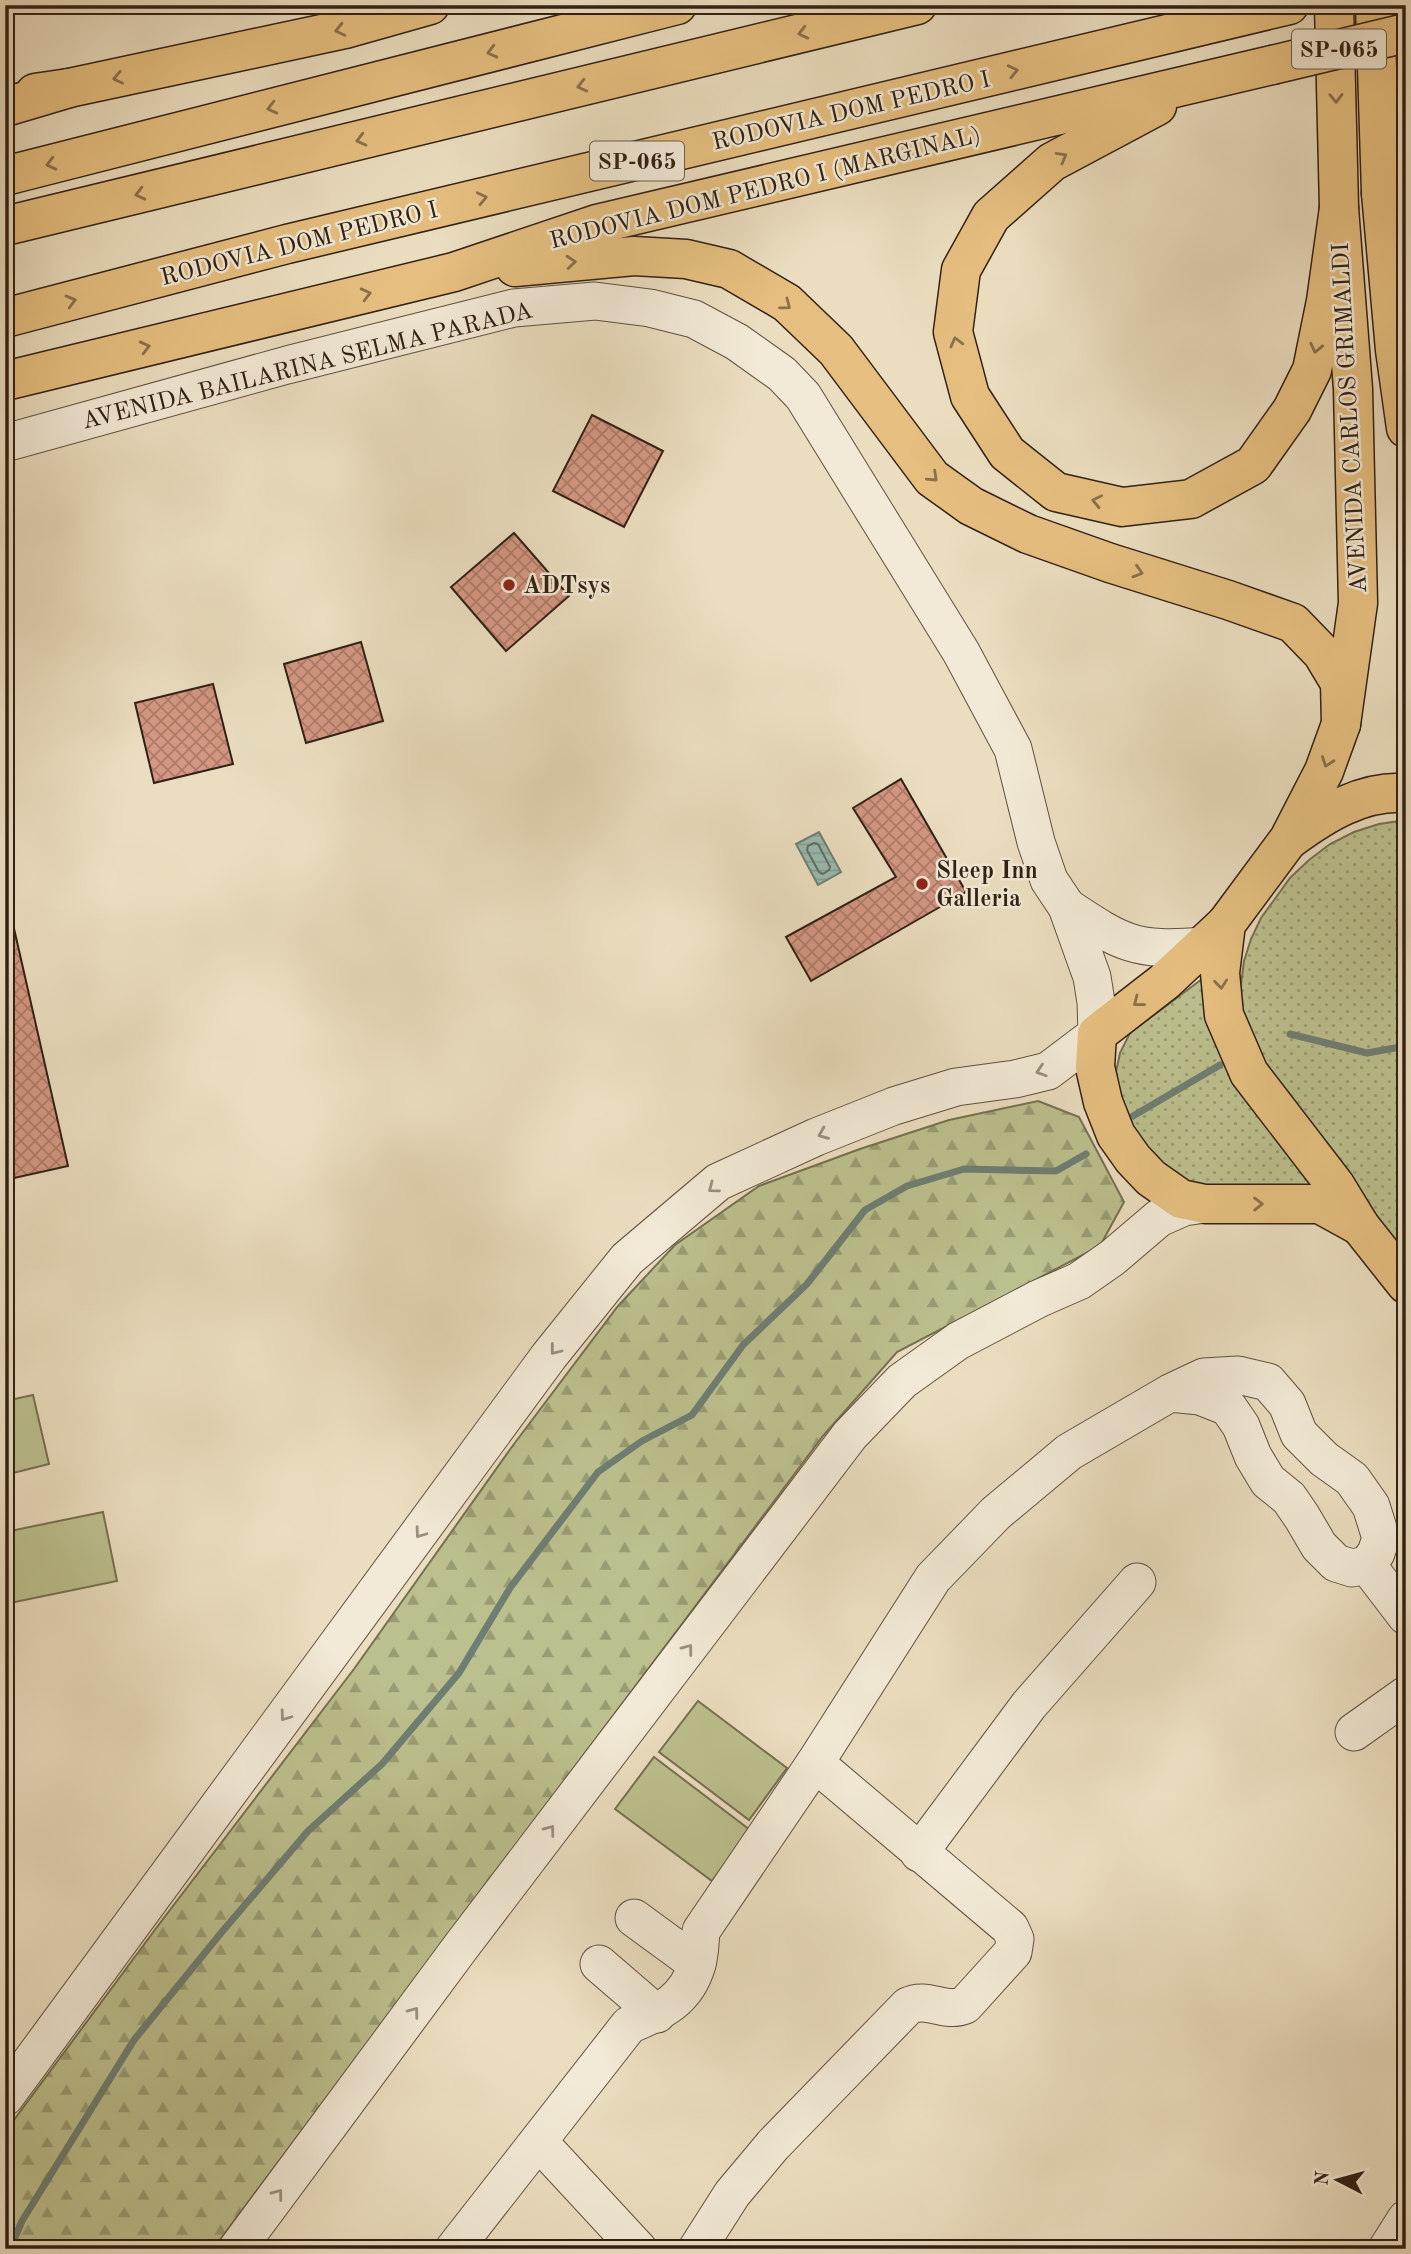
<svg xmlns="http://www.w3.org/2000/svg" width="1411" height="2254" font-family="'Old Standard TT',serif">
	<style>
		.grass { fill: url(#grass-dots); stroke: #767052; stroke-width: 2 }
		.forest { fill: url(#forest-firs); stroke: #767052; stroke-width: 2 }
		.pitch { fill: #bcc08e; stroke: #767052; stroke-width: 2 }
		.water { fill: url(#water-rules); stroke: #6f7e73; stroke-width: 2 }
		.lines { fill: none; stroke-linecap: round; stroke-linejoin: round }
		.shore { stroke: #646e64; stroke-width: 2 }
		.stream { stroke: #6f7e73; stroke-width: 7 }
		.building { fill: url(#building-cross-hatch); stroke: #312015; stroke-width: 2 }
		.minor-casing { stroke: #605040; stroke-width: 39 }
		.major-casing { stroke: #312015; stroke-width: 41 }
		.highway-casing { stroke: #312015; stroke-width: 41 }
		.minor { stroke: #f2ead6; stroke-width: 37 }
		.major { stroke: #e6bf80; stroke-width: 38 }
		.highway { stroke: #e6bf80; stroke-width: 38 }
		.highway-bridge-casing { stroke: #312015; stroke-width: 41; stroke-linecap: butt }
		.highway-bridge { stroke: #e6bf80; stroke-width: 38 }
		.oneway { stroke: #8c704a }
		.oneway2 { stroke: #9b8f7f }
		.poi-dot { fill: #8f2418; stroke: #f2ead6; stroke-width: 2.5 }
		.labels { text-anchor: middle; stroke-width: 5; stroke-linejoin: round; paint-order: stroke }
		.shield { fill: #f2ead6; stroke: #6b5d4f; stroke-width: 2 }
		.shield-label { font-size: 23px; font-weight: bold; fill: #312015 }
		.street-label { font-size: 24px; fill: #312015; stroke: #f2ead6 }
		.poi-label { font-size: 24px; font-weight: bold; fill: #312015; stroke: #f2ead6; text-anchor: start }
	</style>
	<defs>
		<pattern id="grass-dots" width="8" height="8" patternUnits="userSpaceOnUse" patternTransform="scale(1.75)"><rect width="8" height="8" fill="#bcc08e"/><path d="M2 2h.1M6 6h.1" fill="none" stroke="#999c73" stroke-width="1.8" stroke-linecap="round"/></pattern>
		<pattern id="forest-firs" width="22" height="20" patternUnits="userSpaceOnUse" patternTransform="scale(1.75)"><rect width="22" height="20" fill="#bcc08e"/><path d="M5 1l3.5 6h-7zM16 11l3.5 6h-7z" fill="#999c73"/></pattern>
		<pattern id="water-rules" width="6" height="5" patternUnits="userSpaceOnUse" patternTransform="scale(1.75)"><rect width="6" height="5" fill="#98bcb2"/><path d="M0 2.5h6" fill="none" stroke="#83a198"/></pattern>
		<pattern id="building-cross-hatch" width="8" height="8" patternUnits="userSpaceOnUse" patternTransform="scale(1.75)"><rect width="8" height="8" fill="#d49782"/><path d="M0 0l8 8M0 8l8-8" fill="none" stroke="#ad7b69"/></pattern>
	</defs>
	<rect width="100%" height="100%" fill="#ebdec0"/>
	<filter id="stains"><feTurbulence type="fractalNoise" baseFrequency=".00286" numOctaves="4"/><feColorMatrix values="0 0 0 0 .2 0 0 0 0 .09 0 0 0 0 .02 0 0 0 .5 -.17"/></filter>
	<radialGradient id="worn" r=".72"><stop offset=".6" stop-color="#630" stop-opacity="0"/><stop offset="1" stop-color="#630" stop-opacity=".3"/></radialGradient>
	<!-- grass -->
	<g class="grass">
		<polygon points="1406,820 1406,1254 1319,1140 1259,1066 1241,1005 1241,984 1244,961 1251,939 1261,918 1290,878 1309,860 1330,844 1354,832 1379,824"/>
		<polygon points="1210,973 1331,1197 1197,1186 1170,1172 1134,1138 1115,1076 1120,1053 1130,1033"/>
	</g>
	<!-- forest -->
	<polygon class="forest" points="1038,1101 1079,1117 1124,1202 1100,1246 897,1352 823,1436 213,2249 5,2249 5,2132 160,1923 354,1669 511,1448 618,1306 675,1245 759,1186 860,1149 949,1120"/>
	<!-- pitch -->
	<g class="pitch">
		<polygon points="33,1395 49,1464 5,1475 5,1401"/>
		<polygon points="103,1512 117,1581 5,1604 5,1532"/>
		<polygon points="698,1701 787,1768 749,1820 659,1752"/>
		<polygon points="654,1757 750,1830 712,1881 615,1809"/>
	</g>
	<!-- water -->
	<polygon class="water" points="819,832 841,872 818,885 796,844"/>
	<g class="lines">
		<!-- shore -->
		<polygon class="shore" points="814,843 818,844 830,867 829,870 823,874 819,872 807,850 808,846"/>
		<!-- stream -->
		<g class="stream">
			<polyline points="1290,1034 1367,1053 1406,1046"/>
			<polyline points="1133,1116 1220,1065"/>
			<polyline points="10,2249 22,2221 134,2040 221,1933 308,1831 382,1764 459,1673 510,1588 598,1472 642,1441 692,1415 743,1345 807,1284 865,1210 907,1186 964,1169 1056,1171 1086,1154"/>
		</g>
	</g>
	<!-- building -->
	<g class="building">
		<polygon points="592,415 663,451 624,527 553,491"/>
		<polygon points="514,533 569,596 506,651 451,587"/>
		<polygon points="361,642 383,721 306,743 284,664"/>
		<polygon points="213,684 233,764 154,783 135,703"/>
		<polygon points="901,779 966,892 811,981 786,937 896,877 853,808"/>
		<polygon points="13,924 68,1166 5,1180 5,925"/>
	</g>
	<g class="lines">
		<defs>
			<g id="minor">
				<polyline points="5,443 287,365 514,308 595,301 650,308 694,319 737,342 782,374 803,396 961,652 1013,749 1036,842 1049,880 1067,907 1092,977 1096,1002 1097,1034 1048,1071 1015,1079 956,1087 894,1106 816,1137 718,1182 627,1259 549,1356 5,2097"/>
				<path d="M1067 907C1121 943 1135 952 1203 946"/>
				<polyline points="1367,1565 1406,1616"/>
				<polyline points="1354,1732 1406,1695"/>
				<polyline points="919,1853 1029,1705 1137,1582"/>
				<polyline points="634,1918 697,1964"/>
				<polyline points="599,1964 657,2014"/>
				<polyline points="539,2142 638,2249"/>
				<polyline points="237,2249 460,1948 850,1435 902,1381 958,1341 1038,1299 1079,1281 1112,1258 1159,1218 1184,1207 1205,1204"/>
				<path d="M454 2249 629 2025C661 2012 687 2000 697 1964 700 1954 700 1942 701 1931L815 1763 933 1578 996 1513 1069 1452 1170 1393 1204 1377 1238 1375 1268 1382 1287 1404 1299 1434 1324 1459 1352 1479 1371 1506 1381 1538 1376 1553 1367 1565 1352 1568 1336 1563 1319 1546 1302 1517 1289 1498 1268 1481 1253 1456 1241 1426 1228 1407 1200 1396 1170 1393"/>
				<path d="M697 2249 732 2194 773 2145 908 2006C928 1996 944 2014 965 2005L1013 1952 1015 1939 1010 1928 815 1763"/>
				<polyline points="1387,2249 1406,2219"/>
			</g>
			<g id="major">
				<polyline points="1334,5 1339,208 1353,389 1358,603 1341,724 1324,771 1289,839 1226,924 1220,973 1224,1015 1249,1073 1335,1185 1360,1226 1406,1284"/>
				<polyline points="1375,5 1381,193 1395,350 1406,428"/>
				<polyline points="35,93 69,88 345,29 430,5"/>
				<path d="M1290 839C1324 814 1362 790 1406 793"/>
				<polyline points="1226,924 1164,982 1097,1034 1095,1067 1103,1102 1116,1135 1133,1159 1151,1178 1181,1199 1205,1204 1320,1204 1360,1226"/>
			</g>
			<g id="highway">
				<polyline points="1157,106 1052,162 991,216 961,270 953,332 970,396 1007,453 1056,492 1122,507 1191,499 1253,465 1292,410 1312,370 1326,301 1339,208"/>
				<polyline points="5,107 69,88"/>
				<polyline points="5,176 677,5"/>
				<polyline points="1381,193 1406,255"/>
				<polyline points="5,226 917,5"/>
				<polyline points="515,267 634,256 686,259 729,269 787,303 836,350 932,478 971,506 1028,534 1110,563 1228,600 1293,623 1322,653 1340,683 1341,724"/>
				<polyline points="5,318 287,244 1289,5"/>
				<polyline points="5,381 454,272 597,224 1272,65"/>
			</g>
		</defs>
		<!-- minor casing -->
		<use href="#minor" class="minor-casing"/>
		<!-- major casing -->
		<use href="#major" class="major-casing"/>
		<!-- highway casing -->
		<use href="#highway" class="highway-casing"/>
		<!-- minor -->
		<use href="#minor" class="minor"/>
		<!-- major -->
		<use href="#major" class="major"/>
		<!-- highway -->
		<use href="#highway" class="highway"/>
		<defs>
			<polyline id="highway-bridge" points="1272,65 1406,33"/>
		</defs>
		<!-- highway-bridge casing -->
		<use href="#highway-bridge" class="highway-bridge-casing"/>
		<!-- highway-bridge -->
		<use href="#highway-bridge" class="highway-bridge"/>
	</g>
	<!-- one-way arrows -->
	<defs><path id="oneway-chevron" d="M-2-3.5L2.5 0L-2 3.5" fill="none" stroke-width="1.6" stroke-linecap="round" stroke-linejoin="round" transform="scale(1.75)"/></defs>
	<g class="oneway">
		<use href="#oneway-chevron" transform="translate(340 30) rotate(167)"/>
		<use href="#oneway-chevron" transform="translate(803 33) rotate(166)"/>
		<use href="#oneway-chevron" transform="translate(492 52) rotate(166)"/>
		<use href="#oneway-chevron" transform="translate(1013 71) rotate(-13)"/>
		<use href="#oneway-chevron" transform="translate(118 78) rotate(168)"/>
		<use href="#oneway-chevron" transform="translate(582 86) rotate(166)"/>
		<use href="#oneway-chevron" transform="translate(1336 98) rotate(89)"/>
		<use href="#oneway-chevron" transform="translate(272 108) rotate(166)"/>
		<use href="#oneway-chevron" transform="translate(361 140) rotate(166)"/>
		<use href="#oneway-chevron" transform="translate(1062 157) rotate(-29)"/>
		<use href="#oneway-chevron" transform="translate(51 164) rotate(166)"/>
		<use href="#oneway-chevron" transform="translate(140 194) rotate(166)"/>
		<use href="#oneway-chevron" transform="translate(482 198) rotate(-13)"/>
		<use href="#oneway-chevron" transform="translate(571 262) rotate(-5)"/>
		<use href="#oneway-chevron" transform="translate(366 294) rotate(-14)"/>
		<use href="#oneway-chevron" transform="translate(71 301) rotate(-15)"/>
		<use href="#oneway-chevron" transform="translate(786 305) rotate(37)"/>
		<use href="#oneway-chevron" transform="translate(956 342) rotate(-104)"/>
		<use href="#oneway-chevron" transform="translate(145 347) rotate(-14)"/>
		<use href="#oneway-chevron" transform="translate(1316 348) rotate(102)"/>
		<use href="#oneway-chevron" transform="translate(933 477) rotate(43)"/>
		<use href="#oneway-chevron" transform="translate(1097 501) rotate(-167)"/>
		<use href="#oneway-chevron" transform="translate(1138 572) rotate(17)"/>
		<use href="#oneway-chevron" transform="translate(1327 762) rotate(110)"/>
		<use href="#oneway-chevron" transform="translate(1221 984) rotate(84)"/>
		<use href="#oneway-chevron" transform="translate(1138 1002) rotate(142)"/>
		<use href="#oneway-chevron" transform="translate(1258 1204) rotate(-1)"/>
	</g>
	<g class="oneway2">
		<use href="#oneway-chevron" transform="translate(1041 1071) rotate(162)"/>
		<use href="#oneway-chevron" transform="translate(823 1134) rotate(158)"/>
		<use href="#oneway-chevron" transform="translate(713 1188) rotate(143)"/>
		<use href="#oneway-chevron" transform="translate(555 1350) rotate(128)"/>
		<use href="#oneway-chevron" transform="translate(420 1533) rotate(126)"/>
		<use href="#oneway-chevron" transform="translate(688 1649) rotate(-53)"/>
		<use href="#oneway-chevron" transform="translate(285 1716) rotate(126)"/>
		<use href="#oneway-chevron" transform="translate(550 1830) rotate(-53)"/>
		<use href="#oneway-chevron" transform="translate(414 2012) rotate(-53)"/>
		<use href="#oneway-chevron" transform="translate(278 2194) rotate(-53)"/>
	</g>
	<!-- markers -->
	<g class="poi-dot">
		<circle cx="509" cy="585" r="7"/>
		<circle cx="922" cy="884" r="7"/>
	</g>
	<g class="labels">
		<!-- shield labels -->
		<g class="shield">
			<rect x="1292" y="29.5" width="94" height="39" rx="5"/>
			<rect x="590" y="141.5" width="94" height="39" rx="5"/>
		</g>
		<g class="shield-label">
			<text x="1339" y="57">SP-065</text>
			<text x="637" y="169">SP-065</text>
		</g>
		<!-- street labels -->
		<g class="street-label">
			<text transform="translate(851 110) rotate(-13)" y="8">RODOVIA DOM PEDRO I</text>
			<text transform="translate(765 187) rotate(-14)" y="8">RODOVIA DOM PEDRO I (MARGINAL)</text>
			<text transform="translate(299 243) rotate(-14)" y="8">RODOVIA DOM PEDRO I</text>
			<text transform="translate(307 365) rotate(-14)" y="8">AVENIDA BAILARINA SELMA PARADA</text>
			<text transform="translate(1349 418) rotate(-93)" y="8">AVENIDA CARLOS GRIMALDI</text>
		</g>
		<!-- poi labels -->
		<g class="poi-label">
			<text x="523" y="593">ADTsys</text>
			<text x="936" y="878">Sleep Inn<tspan x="936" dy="28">Galleria</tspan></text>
		</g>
	</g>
	<!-- margin -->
	<rect width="1411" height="2254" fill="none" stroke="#ebdec0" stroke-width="28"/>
	<rect x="7" y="7" width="1397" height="2240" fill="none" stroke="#312015" stroke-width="3.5"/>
	<rect x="14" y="14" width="1383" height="2226" fill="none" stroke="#312015" stroke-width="2"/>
	<!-- north arrow -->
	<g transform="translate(1338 2180) rotate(276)" stroke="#f2ead6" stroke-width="5" paint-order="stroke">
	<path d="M0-5L12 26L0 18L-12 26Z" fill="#312015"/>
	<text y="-10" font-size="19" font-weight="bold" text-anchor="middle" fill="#312015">N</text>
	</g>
	<rect width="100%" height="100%" filter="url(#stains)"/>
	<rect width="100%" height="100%" fill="url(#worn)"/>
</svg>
